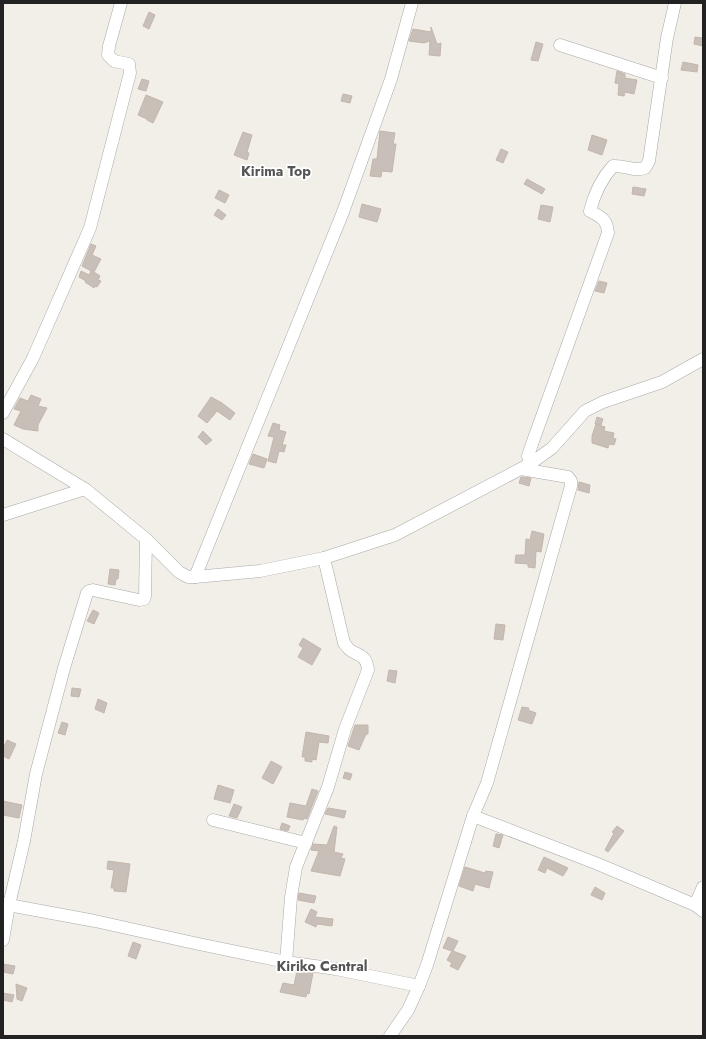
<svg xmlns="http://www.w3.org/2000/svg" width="706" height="1039" font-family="Jost,sans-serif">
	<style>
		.building { fill: #c7bfb8; stroke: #c4b6ab }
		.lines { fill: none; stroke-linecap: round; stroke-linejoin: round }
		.minor-casing { stroke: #a9a9a9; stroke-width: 13 }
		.minor { stroke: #fff; stroke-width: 12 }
		.labels { text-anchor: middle; stroke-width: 3.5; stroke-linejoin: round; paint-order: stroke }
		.quarter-label { font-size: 14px; font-weight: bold; fill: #555; stroke: #fff }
	</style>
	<rect width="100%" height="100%" fill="#f2efe9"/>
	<!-- building -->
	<g class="building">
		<polygon points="149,12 155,15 149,29 143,26"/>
		<polygon points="431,27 437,44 441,43 440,56 429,55 430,41 424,43 409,41 413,29 431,32"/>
		<polygon points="695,37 703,38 703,46 694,44"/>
		<polygon points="536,42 543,44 538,61 531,60"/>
		<polygon points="683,62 698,65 697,72 681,70"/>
		<polygon points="617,71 625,74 625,78 637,80 634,94 625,92 624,96 618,95 619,84 615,83"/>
		<polygon points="142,79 149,81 146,91 138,89"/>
		<polygon points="343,94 352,96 350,103 341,101"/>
		<polygon points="146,95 163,102 153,123 147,120 147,119 138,115"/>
		<polygon points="380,131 395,133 393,144 396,144 392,172 382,171 381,177 370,176 373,159 377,159"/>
		<polygon points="243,132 252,135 247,152 249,153 247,160 234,155"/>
		<polygon points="592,135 607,140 602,155 588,150"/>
		<polygon points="501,149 508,152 503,163 496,160"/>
		<polygon points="527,179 545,189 542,194 524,184"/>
		<polygon points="633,187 646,189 644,196 632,194"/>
		<polygon points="219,190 229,195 225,203 215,198"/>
		<polygon points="362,204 381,209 377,222 359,217"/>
		<polygon points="541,205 553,207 550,222 538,219"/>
		<polygon points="218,209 226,215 222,220 214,215"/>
		<polygon points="91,244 96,246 92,255 101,259 94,272 100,276 98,280 101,281 97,287 95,286 94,288 85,282 86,281 79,277 81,271 89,275 91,271 82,266"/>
		<polygon points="599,281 607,283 604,293 595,291"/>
		<polygon points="31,395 41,399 38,406 47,408 38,425 38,431 23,429 14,425 21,411 14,409 20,398 28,401"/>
		<polygon points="211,397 222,403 235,413 230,420 217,411 207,423 198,416"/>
		<polygon points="597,417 603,419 601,425 595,424"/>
		<polygon points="273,423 280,425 279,430 286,432 282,445 286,445 284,452 279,451 276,463 268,461 274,437 268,436"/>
		<polygon points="596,424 605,427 604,431 614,433 613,438 616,439 614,445 609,444 608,448 592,443 592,436"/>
		<polygon points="203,431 212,440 206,445 198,437"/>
		<polygon points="253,454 267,459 264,468 249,464"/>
		<polygon points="521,477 531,478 529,486 519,483"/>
		<polygon points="579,482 590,485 589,493 578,490"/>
		<polygon points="532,531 544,534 541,552 536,551 535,568 528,567 528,564 515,563 516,555 525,555 526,539 530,540"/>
		<polygon points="110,569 119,570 118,579 116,579 115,585 108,584"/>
		<polygon points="93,610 99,613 94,624 87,621"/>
		<polygon points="496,624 505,625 503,640 494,639"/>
		<polygon points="303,638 321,649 312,665 298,657 303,648 299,645"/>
		<polygon points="389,670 397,671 395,683 387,681"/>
		<polygon points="72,688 81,689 79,697 71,696"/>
		<polygon points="98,699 107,703 104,713 95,709"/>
		<polygon points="522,707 529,708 528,710 536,713 532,724 518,720"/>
		<polygon points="62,722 68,724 65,735 58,733"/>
		<polygon points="355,725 368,725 368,734 366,734 359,750 348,746"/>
		<polygon points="306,732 329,736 328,743 319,742 316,760 312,759 312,762 305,761 305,757 302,757"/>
		<polygon points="7,740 16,744 9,759 3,756 3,749"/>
		<polygon points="271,761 282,767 273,784 262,778"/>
		<polygon points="345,772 352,774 350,780 343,778"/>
		<polygon points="218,785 234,790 230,803 214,799"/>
		<polygon points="312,789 318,791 307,819 304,818 303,820 287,817 290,803 306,806"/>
		<polygon points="3,801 22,805 19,818 3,815"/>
		<polygon points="234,804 242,807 237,818 229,816"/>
		<polygon points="328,808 346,811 344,818 325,814"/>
		<polygon points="282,823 290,826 288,831 280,829"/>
		<polygon points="334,826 337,827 334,852 343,854 341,858 345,859 340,876 311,871 319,851 311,850 313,844 327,845"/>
		<polygon points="617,826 624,831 608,852 605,850 614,833 612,832"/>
		<polygon points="496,834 503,835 499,848 493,846"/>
		<polygon points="544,857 568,868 563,876 547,868 545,873 538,870"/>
		<polygon points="108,861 130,864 126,892 114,891 114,888 111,888 114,870 107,869"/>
		<polygon points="465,867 485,873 486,871 493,872 489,888 475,884 473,891 459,886"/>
		<polygon points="595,887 605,893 602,900 591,895"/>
		<polygon points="299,893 316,896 314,903 298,900"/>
		<polygon points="311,909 317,912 315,917 333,919 332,926 317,924 316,927 305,922"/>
		<polygon points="448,937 458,941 453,951 466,956 458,970 450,966 452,963 447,960 452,951 443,948"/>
		<polygon points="133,942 141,945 136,959 128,956"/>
		<polygon points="3,964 15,966 13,974 3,972"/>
		<polygon points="297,971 313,973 309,994 307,993 306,997 280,992 283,983 294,985"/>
		<polygon points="16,984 27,988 22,1001 17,999"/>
		<polygon points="3,993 14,995 12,1002 3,1000"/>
	</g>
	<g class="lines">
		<defs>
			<g id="minor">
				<polyline points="560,45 662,78"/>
				<polyline points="3,413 33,358 90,228 130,73 129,64 114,61 108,55 109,46 121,3"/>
				<polyline points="3,439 85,489 146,539 179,572 188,577 195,577 260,571 324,558 395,535 530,464 552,448 585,411 603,402 662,382 703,359"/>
				<path d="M530 464 528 456 532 444 608 233C607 219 601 217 590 211 594 195 602 178 613 166 625 165 634 172 645 168L649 161 667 38 675 3"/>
				<polyline points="3,515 85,489"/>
				<polyline points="195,577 343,212 391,79 412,3"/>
				<polyline points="473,816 598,864 695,905 703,911"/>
				<polyline points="213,820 306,843"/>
				<polyline points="3,904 95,921 194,943 286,962 336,969 419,986"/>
				<polyline points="695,905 703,887"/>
				<polyline points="3,940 9,905 24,841 36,774 64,668 87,593 89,591 93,590 139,600 144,599 145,596 146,539"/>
				<path d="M286 962 291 897 296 867 328 787 345 729 368 670C366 655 361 657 350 650 348 649 346 645 344 643L324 558"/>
				<polyline points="390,1036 408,1010 419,986 427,965 473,816 487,783 571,486 571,481 568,477 521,469"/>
			</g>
		</defs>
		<!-- minor casing -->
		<use href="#minor" class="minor-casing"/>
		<!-- minor -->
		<use href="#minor" class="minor"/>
	</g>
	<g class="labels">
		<!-- quarter labels -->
		<g class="quarter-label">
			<text x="276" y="176">Kirima Top</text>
			<text x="322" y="971">Kiriko Central</text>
		</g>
	</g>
	<!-- border -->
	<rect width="706" height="1039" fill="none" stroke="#222222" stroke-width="8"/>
</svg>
